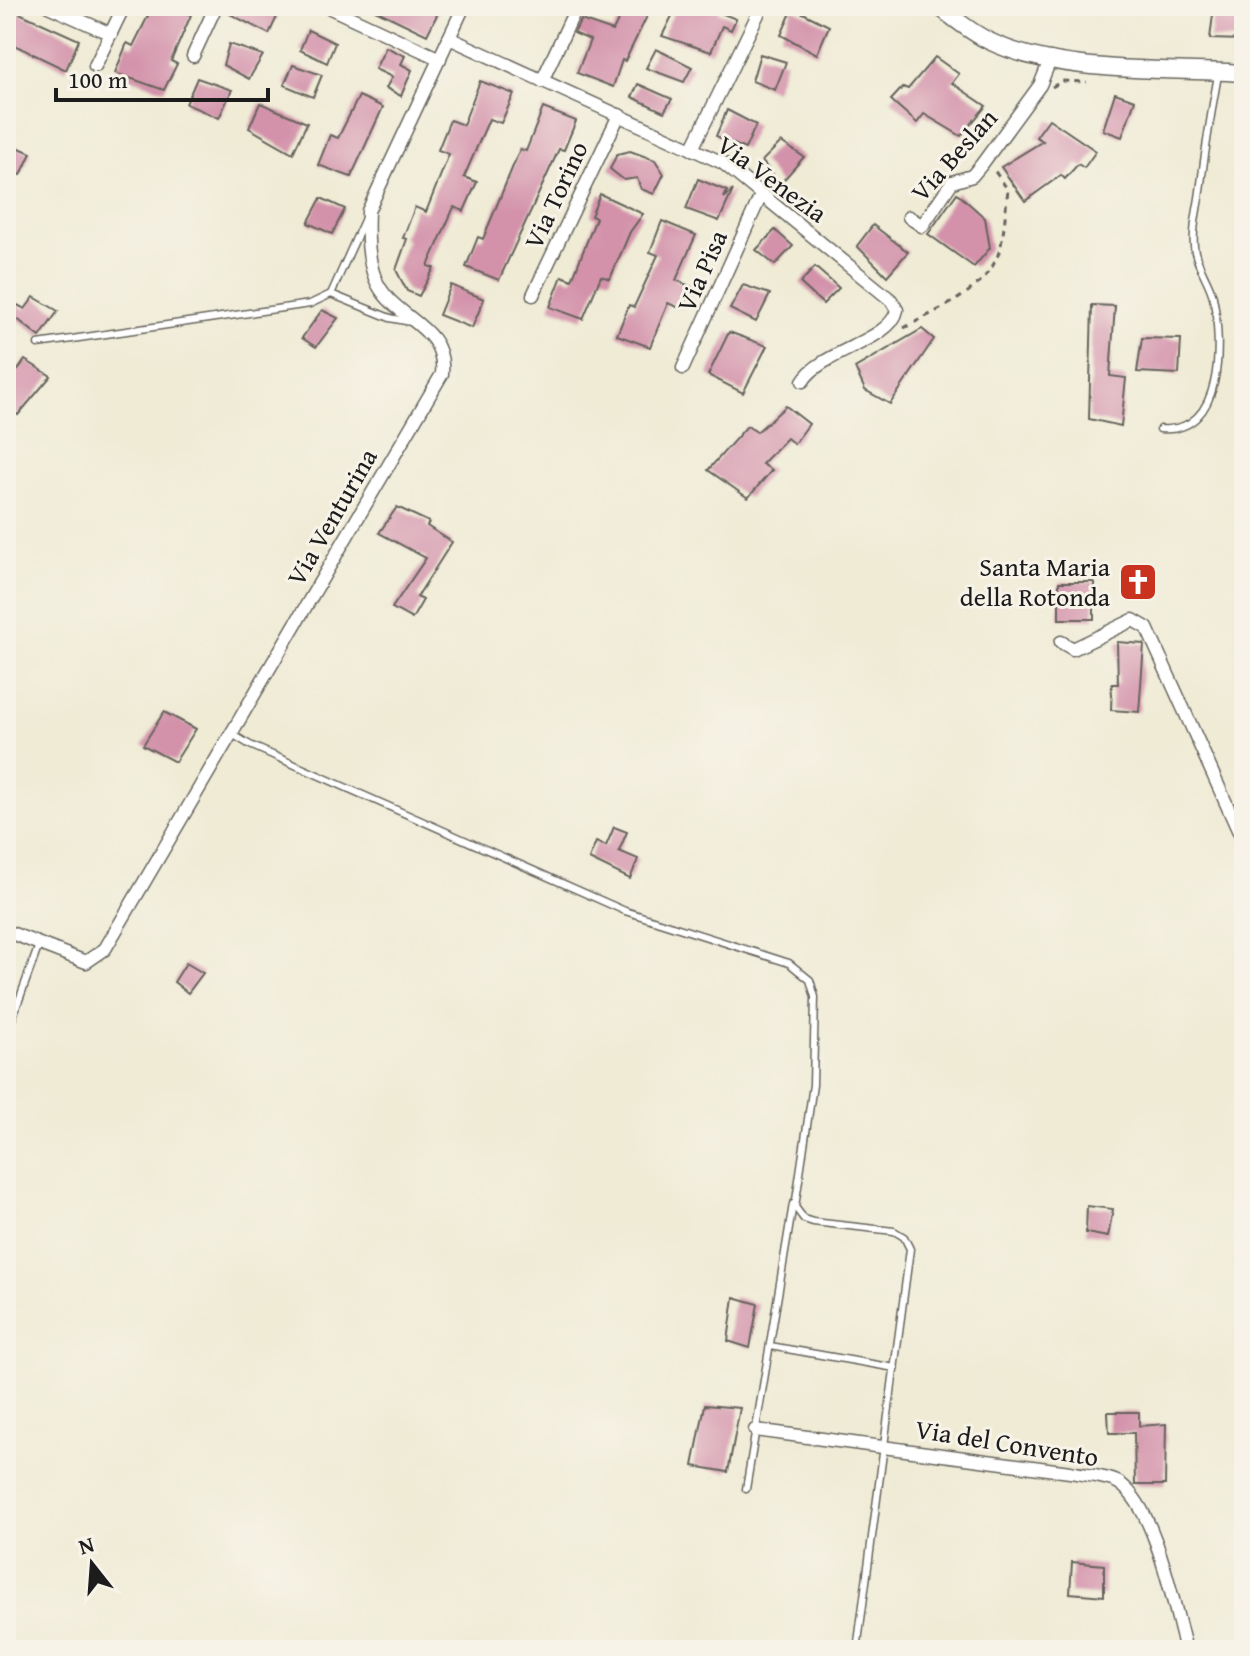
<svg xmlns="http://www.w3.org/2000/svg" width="1250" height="1656" font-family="'Gentium Book Plus',serif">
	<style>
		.building { fill: #d392aa }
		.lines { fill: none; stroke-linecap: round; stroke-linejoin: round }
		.service-casing { stroke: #66645d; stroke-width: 9 }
		.minor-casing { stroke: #66645d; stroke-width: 15 }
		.secondary-casing { stroke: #66645d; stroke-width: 19 }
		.path { stroke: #66645d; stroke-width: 3; stroke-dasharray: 6 6; stroke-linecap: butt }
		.service { stroke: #fff; stroke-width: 6 }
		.minor { stroke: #fff; stroke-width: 12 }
		.secondary { stroke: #fff; stroke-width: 16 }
		.labels { text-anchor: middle; stroke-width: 6; stroke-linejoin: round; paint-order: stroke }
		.street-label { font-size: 26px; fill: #1c1c1c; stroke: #f7f3e8 }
		.poi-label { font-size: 26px; fill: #1c1c1c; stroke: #f7f3e8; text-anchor: end }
	</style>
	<rect width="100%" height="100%" fill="#f7f3e8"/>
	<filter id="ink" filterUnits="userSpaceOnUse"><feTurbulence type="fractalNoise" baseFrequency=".0125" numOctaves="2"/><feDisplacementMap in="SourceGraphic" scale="16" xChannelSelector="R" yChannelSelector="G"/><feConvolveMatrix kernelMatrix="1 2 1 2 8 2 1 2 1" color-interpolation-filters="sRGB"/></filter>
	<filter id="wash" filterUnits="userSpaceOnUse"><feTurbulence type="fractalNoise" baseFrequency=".006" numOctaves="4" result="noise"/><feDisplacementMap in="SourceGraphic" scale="32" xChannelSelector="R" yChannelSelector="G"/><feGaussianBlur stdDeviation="1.8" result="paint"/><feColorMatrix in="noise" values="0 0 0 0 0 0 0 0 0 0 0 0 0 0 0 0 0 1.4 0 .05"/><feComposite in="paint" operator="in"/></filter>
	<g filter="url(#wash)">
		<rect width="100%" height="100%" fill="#efebd5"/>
		<g id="blocks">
			<!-- building -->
			<g class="building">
				<polygon points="153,6 170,6 191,15 171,61 177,64 164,90 115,73 127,43 133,46"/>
				<polygon points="225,6 282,6 269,34 224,11"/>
				<polygon points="367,6 429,6 439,11 427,35"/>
				<polygon points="625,6 652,6 625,61 622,60 613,87 577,73 590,40 574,33 581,20 613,31"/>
				<polygon points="677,6 720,6 718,12 736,19 731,30 722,26 711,52 662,36"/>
				<polygon points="1214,6 1244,6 1244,40 1210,39"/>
				<polygon points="6,7 79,40 66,70 6,41"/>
				<polygon points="793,8 829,26 817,54 781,35"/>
				<polygon points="308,30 335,43 327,63 300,50"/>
				<polygon points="229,44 263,55 249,79 223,65"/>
				<polygon points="386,47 405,56 401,64 412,70 401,96 386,88 392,77 375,69"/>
				<polygon points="656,49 692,67 684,82 646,68"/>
				<polygon points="760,54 786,62 775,90 752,81"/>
				<polygon points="935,57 959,74 952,83 986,106 961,136 924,114 917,123 891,100 903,87 908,89"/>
				<polygon points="293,65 322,75 313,97 284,85"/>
				<polygon points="197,78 232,90 219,118 186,104"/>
				<polygon points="480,81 514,94 501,123 489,119 464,177 477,182 464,211 454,207 428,266 434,268 419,296 407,291 396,270 407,239 403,238 415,207 426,212 449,154 438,150 450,120 463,125"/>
				<polygon points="638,84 672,99 664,112 632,97"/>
				<polygon points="1115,93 1135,100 1122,137 1103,130"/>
				<polygon points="359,96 383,107 351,177 318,165 330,135 338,138"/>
				<polygon points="260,103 307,123 293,153 249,128"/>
				<polygon points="543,108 576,121 564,150 559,149 499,280 466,267 478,237 483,239 520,149 526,151"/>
				<polygon points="727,110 756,125 745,149 716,136"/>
				<polygon points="1049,119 1096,151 1084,168 1078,164 1065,179 1061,175 1025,201 1001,167 1043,141 1036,137"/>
				<polygon points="6,142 31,153 21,175 6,170"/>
				<polygon points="781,142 804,157 780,184 762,161"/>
				<polygon points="630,151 655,160 664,174 654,194 641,189 637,178 624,180 610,169 617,154"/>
				<polygon points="698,179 727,191 724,198 733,190 719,221 686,209"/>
				<polygon points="957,193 985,218 990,248 974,267 928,234"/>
				<polygon points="600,194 643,214 630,232 610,279 601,276 583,319 550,307 562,276 572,280 596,218 591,216"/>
				<polygon points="321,198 345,209 332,234 308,223"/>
				<polygon points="662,221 696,235 676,280 694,288 682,309 668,303 650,347 617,335 629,305 634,307 658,255 650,252"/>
				<polygon points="873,225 908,252 887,276 857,246"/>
				<polygon points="775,230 793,246 775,265 756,250"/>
				<polygon points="815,267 839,288 823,304 800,283"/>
				<polygon points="451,285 484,299 472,328 439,315"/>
				<polygon points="743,285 770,294 756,322 730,309"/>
				<polygon points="34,297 58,311 40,337 6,310 6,299 25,309"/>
				<polygon points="1092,305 1115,306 1110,376 1126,378 1121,426 1089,419"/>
				<polygon points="322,310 338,318 316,347 302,338"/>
				<polygon points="922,329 934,339 890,404 865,390 855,368"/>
				<polygon points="729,332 767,346 743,393 708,375"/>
				<polygon points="1142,338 1181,339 1179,374 1137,372"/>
				<polygon points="25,360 51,376 18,415 6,405 6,387"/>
				<polygon points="786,406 809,424 794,444 787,438 762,464 772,470 748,498 708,470 747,426 757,432"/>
				<polygon points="397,507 429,522 427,526 452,542 417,597 423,600 412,619 392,608 426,558 379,533"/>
				<circle cx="1138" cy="582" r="13"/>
				<rect x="1059" y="582" width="35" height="37"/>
				<polygon points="1117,642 1144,644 1139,712 1111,710 1112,684 1118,684"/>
				<polygon points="164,712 196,729 175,762 143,745"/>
				<polygon points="614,827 627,832 619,851 638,859 630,879 589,859 596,842 606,846"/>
				<polygon points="186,963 203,973 188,993 174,982"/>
				<polygon points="1087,1206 1113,1209 1108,1237 1086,1233"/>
				<polygon points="734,1297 758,1304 750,1348 728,1341"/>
				<polygon points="705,1405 740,1408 728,1472 693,1466"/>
				<polygon points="1108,1412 1139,1412 1139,1426 1166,1424 1165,1485 1135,1485 1134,1433 1109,1433"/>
				<polygon points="1072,1562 1104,1565 1104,1596 1070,1593"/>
			</g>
		</g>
	</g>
	<g filter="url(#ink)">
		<use href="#blocks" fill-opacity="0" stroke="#66645d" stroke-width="2"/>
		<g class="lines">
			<defs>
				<g id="service">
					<polyline points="365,218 331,294 390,318 411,322"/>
					<polyline points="38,344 310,304 331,294"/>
					<path d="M1160 429C1225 435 1222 341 1213 297 1209 280 1195 263 1194 246 1192 228 1198 208 1200 191 1205 152 1211 113 1218 75"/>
					<polyline points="232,734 250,745 625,911 789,963 810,980 815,997 813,1085 795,1207 804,1219 813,1222 894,1231 904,1237 910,1249 857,1650"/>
					<polyline points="6,1036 39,945"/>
					<polyline points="770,1346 895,1368"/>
					<polyline points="746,1489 793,1204"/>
				</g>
				<g id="minor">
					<polyline points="48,6 111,34"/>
					<polyline points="326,6 440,59"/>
					<path d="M449 38 723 163 891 300 897 310C891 341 821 351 803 381"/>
					<polyline points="193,56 216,6"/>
					<polyline points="95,66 124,6"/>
					<polyline points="542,81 577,6"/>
					<polyline points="692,149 759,12"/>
					<polyline points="909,217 922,226 952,182 972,176 982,164 1040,85 1051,58"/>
					<polyline points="533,295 619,115"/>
					<polyline points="683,368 762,193"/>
					<polyline points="1061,642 1073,649 1133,620 1147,628 1244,843"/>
					<path d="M6 931 86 962 105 949 442 374C447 323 391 320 375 278 367 258 367 232 368 211L464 6"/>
					<path d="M755 1430 1070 1472C1084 1475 1107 1476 1119 1483 1156 1507 1174 1608 1186 1650"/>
				</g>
				<path id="secondary" d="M938 6C954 18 970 32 989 41 1059 75 1167 68 1244 73"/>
			</defs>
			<!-- service casing -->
			<use href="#service" class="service-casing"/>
			<!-- minor casing -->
			<use href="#minor" class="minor-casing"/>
			<!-- secondary casing -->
			<use href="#secondary" class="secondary-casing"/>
			<!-- path -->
			<g class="path">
				<polyline points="1052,87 1062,81 1087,82"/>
				<path d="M904 328C938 309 986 292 999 252 1005 233 1005 210 1008 190L994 170"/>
			</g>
			<!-- service -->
			<use href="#service" class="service"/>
			<!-- minor -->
			<use href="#minor" class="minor"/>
			<!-- secondary -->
			<use href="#secondary" class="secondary"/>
		</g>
	</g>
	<!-- icons -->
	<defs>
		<symbol id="church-square" viewBox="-11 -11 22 22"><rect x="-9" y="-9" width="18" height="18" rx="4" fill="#c8321e" stroke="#f7f3e8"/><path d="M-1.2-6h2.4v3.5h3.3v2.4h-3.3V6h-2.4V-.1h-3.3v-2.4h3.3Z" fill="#fff"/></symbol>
	</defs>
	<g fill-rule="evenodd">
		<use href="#church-square" x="1116" y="560" width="44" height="44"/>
	</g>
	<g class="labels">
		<!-- street labels -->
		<g class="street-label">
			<text transform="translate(954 155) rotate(-48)" y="9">Via Beslan</text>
			<text transform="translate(772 179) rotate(36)" y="9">Via Venezia</text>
			<text transform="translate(556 195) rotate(-65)" y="9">Via Torino</text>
			<text transform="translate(702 271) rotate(-66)" y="9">Via Pisa</text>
			<text transform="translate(332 517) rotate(-60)" y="9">Via Venturina</text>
			<text transform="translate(1007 1443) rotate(9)" y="9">Via del Convento</text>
		</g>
		<!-- poi labels -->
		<g class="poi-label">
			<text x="1110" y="576">Santa Maria<tspan x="1110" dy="30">della Rotonda</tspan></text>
		</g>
	</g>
	<!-- margin -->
	<rect width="1250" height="1656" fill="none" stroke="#f7f3e8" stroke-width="32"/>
	<!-- north arrow -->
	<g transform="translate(92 1564) rotate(343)" stroke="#f7f3e8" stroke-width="6" paint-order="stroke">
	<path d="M0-6L14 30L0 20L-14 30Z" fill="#1c1c1c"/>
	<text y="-12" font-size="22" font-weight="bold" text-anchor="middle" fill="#1c1c1c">N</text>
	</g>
	<!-- scale -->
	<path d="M56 88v12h212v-12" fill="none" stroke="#1c1c1c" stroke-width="4"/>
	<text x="68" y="88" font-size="24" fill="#1c1c1c" stroke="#f7f3e8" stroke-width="6" paint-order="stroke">100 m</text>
</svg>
